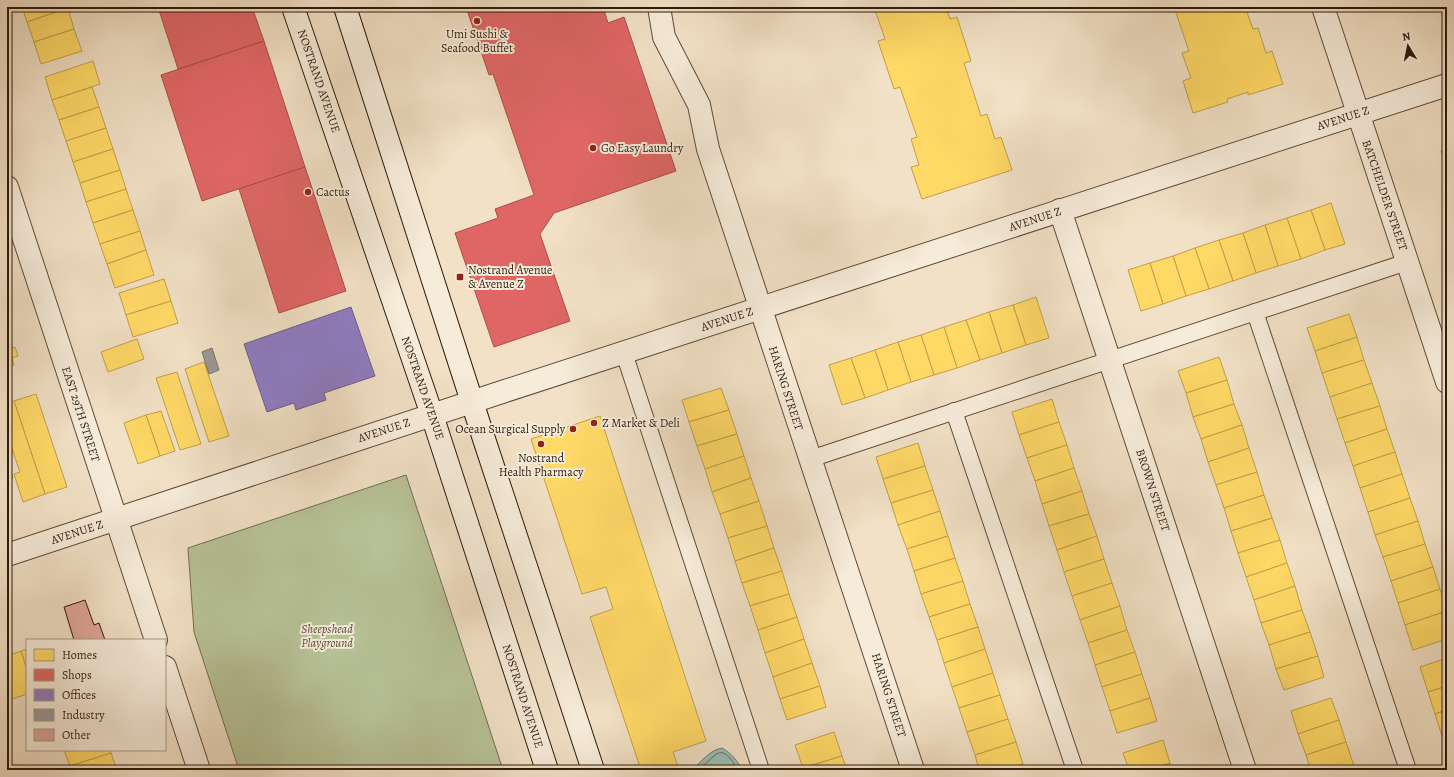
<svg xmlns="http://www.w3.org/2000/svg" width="1454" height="777" font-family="Alegreya,serif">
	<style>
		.green { fill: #b7c397; stroke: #726e52 }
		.water { fill: #9bbeb4; stroke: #6f7c71 }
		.homes { fill: #ffd966; stroke: #c0a04b }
		.shops { fill: #e06666; stroke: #aa4f4b }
		.offices { fill: #8e7cc3; stroke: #715f8c }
		.industry { fill: #999; stroke: #79736f }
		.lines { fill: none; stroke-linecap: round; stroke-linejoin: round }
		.shore { stroke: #646c60; stroke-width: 1 }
		.building { fill: #dfa699; stroke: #2d1a0c }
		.service-casing { stroke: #5e4c3a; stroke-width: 18 }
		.minor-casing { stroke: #5e4c3a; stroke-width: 24 }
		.tertiary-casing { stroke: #5e4c3a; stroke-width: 24 }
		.secondary-casing { stroke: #2d1a0c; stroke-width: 24 }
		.service { stroke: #f7ecda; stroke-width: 16 }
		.minor { stroke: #f7ecda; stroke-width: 22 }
		.tertiary { stroke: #f7ecda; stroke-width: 22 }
		.secondary { stroke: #f7ecda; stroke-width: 22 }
		.poi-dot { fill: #8f2418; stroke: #f7ecda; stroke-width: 1.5 }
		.labels { text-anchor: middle; stroke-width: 4; stroke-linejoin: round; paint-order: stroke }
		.poi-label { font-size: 12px; fill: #2d1a0c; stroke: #f7ecda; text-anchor: start }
		.street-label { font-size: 12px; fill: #2d1a0c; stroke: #f7ecda }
		.park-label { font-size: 12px; font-style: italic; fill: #564d36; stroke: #f7ecda }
	</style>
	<rect width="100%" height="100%" fill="#f2e1c6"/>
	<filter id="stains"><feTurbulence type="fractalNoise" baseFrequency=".005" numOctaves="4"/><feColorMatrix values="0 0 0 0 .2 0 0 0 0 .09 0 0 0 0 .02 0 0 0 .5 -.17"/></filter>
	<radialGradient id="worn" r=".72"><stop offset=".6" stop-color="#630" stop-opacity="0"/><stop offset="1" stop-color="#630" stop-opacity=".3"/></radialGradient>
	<!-- green -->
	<polygon class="green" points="406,475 503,770 239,770 194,632 188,548"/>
	<!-- water -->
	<path class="water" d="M722 748C731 753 737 760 742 770H691C701 763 709 750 722 748Z"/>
	<!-- homes -->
	<g class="homes">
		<polygon points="22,7 67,7 68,8 27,22"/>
		<polygon points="874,7 946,7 950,19 957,17 971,61 964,63 981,116 987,114 995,139 1001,137 1012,170 922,199 911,167 919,165 911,139 917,137 900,87 894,89 878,41 885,39"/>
		<polygon points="1174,7 1245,7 1253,29 1258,28 1266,53 1272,51 1283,84 1248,95 1248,92 1227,99 1228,102 1193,113 1183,81 1191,78 1182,53 1189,51"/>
		<polygon points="68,8 74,29 34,42 27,22"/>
		<polygon points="74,29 82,51 41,64 34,42"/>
		<polygon points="93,61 100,84 52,100 45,77"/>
		<polygon points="92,87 99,107 59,120 52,100"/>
		<polygon points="99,107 106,128 66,141 59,120"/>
		<polygon points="106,128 113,149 73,162 66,141"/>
		<polygon points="113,149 120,170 80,183 73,162"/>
		<polygon points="1447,149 1447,168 1441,151"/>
		<polygon points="120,170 126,189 86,202 80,183"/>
		<polygon points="126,189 133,210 93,223 86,202"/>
		<polygon points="1331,203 1345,244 1325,250 1311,210"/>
		<polygon points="133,210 140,231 100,244 93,223"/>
		<polygon points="1311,210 1325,250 1301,259 1287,218"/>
		<polygon points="1287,218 1301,259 1278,266 1265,225"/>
		<polygon points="1265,225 1278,266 1256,273 1243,233"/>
		<polygon points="140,231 146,250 107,264 100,244"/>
		<polygon points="1243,233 1256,273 1233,281 1219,240"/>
		<polygon points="1219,240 1233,281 1209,289 1195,248"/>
		<polygon points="1195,248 1209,289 1186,296 1173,256"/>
		<polygon points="146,250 154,275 115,288 107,264"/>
		<polygon points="1173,256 1186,296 1163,304 1150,263"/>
		<polygon points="1150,263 1163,304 1141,311 1128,270"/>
		<polygon points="164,279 171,301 126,315 119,293"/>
		<polygon points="1036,297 1049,338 1026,345 1013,305"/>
		<polygon points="171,301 178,323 133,337 126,315"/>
		<polygon points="1013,305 1026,345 1002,353 989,312"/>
		<polygon points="989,312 1002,353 980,360 966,320"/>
		<polygon points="1349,314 1357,337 1315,351 1307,328"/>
		<polygon points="966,320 980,360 957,368 944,327"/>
		<polygon points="944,327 957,368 934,375 921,335"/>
		<polygon points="921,335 934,375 911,382 898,342"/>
		<polygon points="1357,337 1364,360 1322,373 1315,351"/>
		<polygon points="137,339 144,359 108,372 101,352"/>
		<polygon points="898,342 911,382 888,390 875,350"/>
		<polygon points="7,344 8,344 10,349 15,347 18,356 12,358 14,365 7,368"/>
		<polygon points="875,350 888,390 865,398 851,358"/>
		<polygon points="1219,357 1227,380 1186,393 1178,371"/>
		<polygon points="851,358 865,398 842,405 829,365"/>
		<polygon points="1364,360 1372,383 1330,397 1322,373"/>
		<polygon points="204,362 229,436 209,442 185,369"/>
		<polygon points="177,372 201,444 180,450 156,378"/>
		<polygon points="1227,380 1234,404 1193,417 1186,393"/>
		<polygon points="1372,383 1380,406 1337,419 1330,397"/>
		<polygon points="721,388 729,410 689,422 682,400"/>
		<polygon points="36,394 67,487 45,494 14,401"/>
		<polygon points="1052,399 1059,422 1019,435 1012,412"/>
		<polygon points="14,401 45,494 23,502 14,474 20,472 7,434 7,403"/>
		<polygon points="1234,404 1242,425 1201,439 1193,417"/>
		<polygon points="1380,406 1387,429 1345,443 1337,419"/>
		<polygon points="729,410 737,434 697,446 689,422"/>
		<polygon points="161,411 175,451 160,456 146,415"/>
		<polygon points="146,415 160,456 138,464 124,423"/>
		<polygon points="600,416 706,741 673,752 679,770 641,770 590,617 613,609 606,587 582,594 531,439"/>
		<polygon points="1059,422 1067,445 1027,458 1019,435"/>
		<polygon points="1242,425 1249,448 1208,462 1201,439"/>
		<polygon points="1387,429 1395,452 1353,466 1345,443"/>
		<polygon points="737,434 744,456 705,469 697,446"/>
		<polygon points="918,443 925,466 883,479 876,457"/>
		<polygon points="1067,445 1074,468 1035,481 1027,458"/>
		<polygon points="1249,448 1257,472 1216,485 1208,462"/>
		<polygon points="1395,452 1402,474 1360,488 1353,466"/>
		<polygon points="744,456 751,478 712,492 705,469"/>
		<polygon points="7,459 13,478 7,480"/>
		<polygon points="925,466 933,490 891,503 883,479"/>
		<polygon points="1074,468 1082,491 1042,504 1035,481"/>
		<polygon points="1257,472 1264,495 1224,508 1216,485"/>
		<polygon points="1402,474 1410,498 1368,512 1360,488"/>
		<polygon points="751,478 759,501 720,514 712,492"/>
		<polygon points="933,490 940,511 898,525 891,503"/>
		<polygon points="1082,491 1089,514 1049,526 1042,504"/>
		<polygon points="1264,495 1272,518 1231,531 1224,508"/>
		<polygon points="1410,498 1418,521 1375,535 1368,512"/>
		<polygon points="759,501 767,526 728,538 720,514"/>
		<polygon points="940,511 948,536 907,549 898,525"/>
		<polygon points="1089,514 1097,536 1057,550 1049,526"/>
		<polygon points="1272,518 1280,540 1238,553 1231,531"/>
		<polygon points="1418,521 1425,544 1383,557 1375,535"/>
		<polygon points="767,526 774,548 735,561 728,538"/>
		<polygon points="948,536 955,558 914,571 907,549"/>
		<polygon points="1097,536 1104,559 1064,572 1057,550"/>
		<polygon points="1280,540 1287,563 1246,577 1238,553"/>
		<polygon points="1425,544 1433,567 1391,581 1383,557"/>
		<polygon points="774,548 782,571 742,583 735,561"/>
		<polygon points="955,558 963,581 921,594 914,571"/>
		<polygon points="1104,559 1112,583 1072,596 1064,572"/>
		<polygon points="1287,563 1295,586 1254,600 1246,577"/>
		<polygon points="1433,567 1440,589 1398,603 1391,581"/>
		<polygon points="782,571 789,594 750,606 742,583"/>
		<polygon points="963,581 970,604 929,617 921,594"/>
		<polygon points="1112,583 1120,606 1080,620 1072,596"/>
		<polygon points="1295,586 1302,610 1261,623 1254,600"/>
		<polygon points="1440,589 1447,611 1405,625 1398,603"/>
		<polygon points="789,594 797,617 758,630 750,606"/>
		<polygon points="970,604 978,627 937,640 929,617"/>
		<polygon points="1120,606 1127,630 1088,643 1080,620"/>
		<polygon points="1302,610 1310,632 1269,645 1261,623"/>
		<polygon points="1447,611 1447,639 1413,650 1405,625"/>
		<polygon points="797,617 804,639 765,653 758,630"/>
		<polygon points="978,627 985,649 944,663 937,640"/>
		<polygon points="1127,630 1135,652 1095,665 1088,643"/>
		<polygon points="1310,632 1318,656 1276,669 1269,645"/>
		<polygon points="804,639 812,663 773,677 765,653"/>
		<polygon points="27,649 27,670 21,651"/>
		<polygon points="985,649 993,673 952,687 944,663"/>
		<polygon points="21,651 27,670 27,694 12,699 7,683 7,656"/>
		<polygon points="1135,652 1142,674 1102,687 1095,665"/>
		<polygon points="1318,656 1324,677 1284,690 1276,669"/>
		<polygon points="1447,658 1447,686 1428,692 1420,667"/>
		<polygon points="812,663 820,686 780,699 773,677"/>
		<polygon points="993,673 1000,695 959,708 952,687"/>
		<polygon points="1142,674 1150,698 1110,711 1102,687"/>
		<polygon points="820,686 826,707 787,720 780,699"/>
		<polygon points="1447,686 1447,710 1435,714 1428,692"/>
		<polygon points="1000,695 1008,719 967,732 959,708"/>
		<polygon points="1150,698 1157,721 1117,733 1110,711"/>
		<polygon points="1331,698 1339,720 1298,734 1291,711"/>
		<polygon points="1447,710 1447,735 1442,736 1435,714"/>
		<polygon points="1008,719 1016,742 975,755 967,732"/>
		<polygon points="1339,720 1346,742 1306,755 1298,734"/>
		<polygon points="834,732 842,756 803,768 795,745"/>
		<polygon points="1447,735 1447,751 1442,736"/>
		<polygon points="1163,740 1170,763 1150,770 1129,770 1123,753"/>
		<polygon points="1016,742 1023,764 1004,770 979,770 975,755"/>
		<polygon points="1346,742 1354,766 1341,770 1311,770 1306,755"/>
		<polygon points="64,750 110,750 111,753 70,766"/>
		<polygon points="111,753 117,770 71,770 70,766"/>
		<polygon points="842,756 847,770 803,770 803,768"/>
		<polygon points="1170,763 1172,770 1150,770"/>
		<polygon points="1354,766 1355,770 1341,770"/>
	</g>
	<!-- shops -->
	<g class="shops">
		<polygon points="158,7 252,7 264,41 178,69"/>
		<polygon points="466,7 603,7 608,23 624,17 676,171 554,213 540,234 570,321 494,347 455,233 498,218 495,209 534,195 493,74 489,75"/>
		<polygon points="264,41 305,167 202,201 161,75"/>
		<polygon points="305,167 346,291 279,313 239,189"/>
	</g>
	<!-- offices -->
	<polygon class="offices" points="351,307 375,376 324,393 326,400 296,410 294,403 267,412 244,344"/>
	<!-- industry -->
	<polygon class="industry" points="212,348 219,370 209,374 202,352"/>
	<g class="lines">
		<!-- shore -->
		<path class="shore" d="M698 770C717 756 720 739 738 770"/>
	</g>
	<!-- building -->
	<polygon class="building" points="85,600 94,625 99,623 105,640 74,640 64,607"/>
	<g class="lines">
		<defs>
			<g id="service">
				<polyline points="1255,312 1408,770"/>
				<polyline points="624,353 761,770"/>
				<polyline points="954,411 1075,770"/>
				<polyline points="810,459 1407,262"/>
			</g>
			<g id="minor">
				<polyline points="659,7 664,37 699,105 708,149 913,770"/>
				<polyline points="1323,7 1447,382"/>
				<polyline points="7,187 156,640"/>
				<polyline points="1060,210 1245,770"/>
				<polyline points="165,667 199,770"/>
			</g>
			<polyline id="tertiary" points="7,555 502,392 1447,85"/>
			<g id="secondary">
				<polyline points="293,7 432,415 547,770"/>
				<polyline points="345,7 484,439 593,770"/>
			</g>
		</defs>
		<!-- service casing -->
		<use href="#service" class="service-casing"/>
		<!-- minor casing -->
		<use href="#minor" class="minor-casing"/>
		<!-- tertiary casing -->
		<use href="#tertiary" class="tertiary-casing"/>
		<!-- secondary casing -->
		<use href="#secondary" class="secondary-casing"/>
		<!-- service -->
		<use href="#service" class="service"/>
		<!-- minor -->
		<use href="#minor" class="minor"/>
		<!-- tertiary -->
		<use href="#tertiary" class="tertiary"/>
		<!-- secondary -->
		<use href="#secondary" class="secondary"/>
	</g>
	<!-- markers -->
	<g class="poi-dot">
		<circle cx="477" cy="21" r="4"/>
		<circle cx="593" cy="148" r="4"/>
		<circle cx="308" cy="192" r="4"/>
		<rect x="456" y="273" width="8" height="8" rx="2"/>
		<circle cx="594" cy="423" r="4"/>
		<circle cx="573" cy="429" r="4"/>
		<circle cx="541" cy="444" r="4"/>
	</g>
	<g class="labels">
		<!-- poi labels -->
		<g class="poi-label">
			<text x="477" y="38" text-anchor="middle">Umi Sushi &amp;<tspan x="477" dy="14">Seafood Buffet</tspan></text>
			<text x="601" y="152">Go Easy Laundry</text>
			<text x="316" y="196">Cactus</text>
			<text x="468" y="274">Nostrand Avenue<tspan x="468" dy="14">&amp; Avenue Z</tspan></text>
			<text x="602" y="427">Z Market &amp; Deli</text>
			<text x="565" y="433" text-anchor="end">Ocean Surgical Supply</text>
			<text x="541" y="462" text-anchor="middle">Nostrand<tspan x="541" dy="14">Health Pharmacy</tspan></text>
		</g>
		<!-- street labels -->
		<g class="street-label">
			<text transform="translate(319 81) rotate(71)" y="4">NOSTRAND AVENUE</text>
			<text transform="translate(1343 118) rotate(-18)" y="4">AVENUE Z</text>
			<text transform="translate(1385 195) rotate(71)" y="4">BATCHELDER STREET</text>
			<text transform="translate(1035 219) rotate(-18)" y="4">AVENUE Z</text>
			<text transform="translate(727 319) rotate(-18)" y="4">AVENUE Z</text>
			<text transform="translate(423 388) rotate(71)" y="4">NOSTRAND AVENUE</text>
			<text transform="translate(786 388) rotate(72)" y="4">HARING STREET</text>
			<text transform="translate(81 414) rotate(72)" y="4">EAST 29TH STREET</text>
			<text transform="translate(384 430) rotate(-18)" y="4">AVENUE Z</text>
			<text transform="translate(1153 490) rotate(72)" y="4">BROWN STREET</text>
			<text transform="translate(77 532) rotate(-18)" y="4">AVENUE Z</text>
			<text transform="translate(889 695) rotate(72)" y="4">HARING STREET</text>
			<text transform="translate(523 696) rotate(72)" y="4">NOSTRAND AVENUE</text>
		</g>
		<!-- park labels -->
		<g class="park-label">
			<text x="327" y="633">Sheepshead<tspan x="327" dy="14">Playground</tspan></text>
		</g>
	</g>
	<!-- margin -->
	<rect width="1454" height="777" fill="none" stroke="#f2e1c6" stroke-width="24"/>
	<rect x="8" y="8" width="1438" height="761" fill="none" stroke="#2d1a0c" stroke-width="2"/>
	<rect x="12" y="12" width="1430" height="753" fill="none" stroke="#2d1a0c"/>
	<!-- legend -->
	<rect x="26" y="639" width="140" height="112" fill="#f7ecda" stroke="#a69888"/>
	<rect x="34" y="649" width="20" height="12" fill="#ffd966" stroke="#a69888"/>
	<text x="62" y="659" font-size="12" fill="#2d1a0c">Homes</text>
	<rect x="34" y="669" width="20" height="12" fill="#e06666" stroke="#a69888"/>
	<text x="62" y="679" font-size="12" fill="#2d1a0c">Shops</text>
	<rect x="34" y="689" width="20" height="12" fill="#8e7cc3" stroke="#a69888"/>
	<text x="62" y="699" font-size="12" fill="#2d1a0c">Offices</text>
	<rect x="34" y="709" width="20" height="12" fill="#999999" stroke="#a69888"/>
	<text x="62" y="719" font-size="12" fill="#2d1a0c">Industry</text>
	<rect x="34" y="729" width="20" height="12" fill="#dfa699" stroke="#a69888"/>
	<text x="62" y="739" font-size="12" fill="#2d1a0c">Other</text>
	<!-- north arrow -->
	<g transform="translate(1408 46) rotate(350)" stroke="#f7ecda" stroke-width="3" paint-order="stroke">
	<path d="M0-3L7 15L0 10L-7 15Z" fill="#2d1a0c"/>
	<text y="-6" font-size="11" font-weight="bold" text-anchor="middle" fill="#2d1a0c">N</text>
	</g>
	<rect width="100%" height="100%" filter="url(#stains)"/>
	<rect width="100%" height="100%" fill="url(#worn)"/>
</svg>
